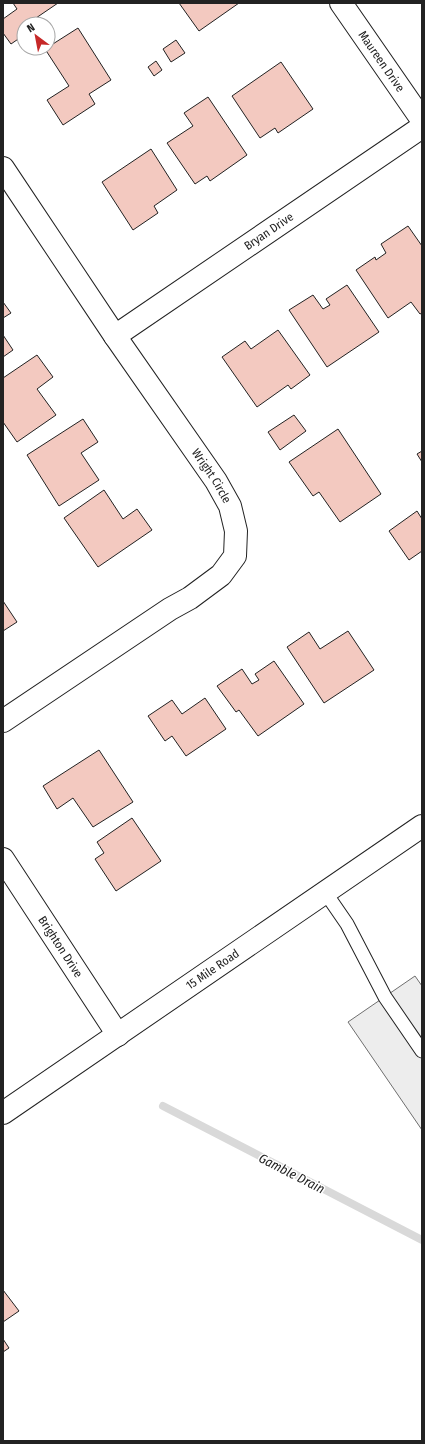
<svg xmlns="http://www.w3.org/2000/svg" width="425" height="1444" font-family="'Fira Sans Condensed',sans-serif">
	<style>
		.parking { fill: #ededed; stroke: #6f6f6f }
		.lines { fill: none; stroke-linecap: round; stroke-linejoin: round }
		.stream { stroke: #d9d9d9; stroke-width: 8 }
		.building { fill: #f3c9c0; stroke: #222 }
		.service-casing { stroke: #222; stroke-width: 15 }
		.minor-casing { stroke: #222; stroke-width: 24 }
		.secondary-casing { stroke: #222; stroke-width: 24 }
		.service { stroke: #fff; stroke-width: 13 }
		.minor { stroke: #fff; stroke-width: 22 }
		.secondary { stroke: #fff; stroke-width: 22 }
		.labels { text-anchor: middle; stroke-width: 3; stroke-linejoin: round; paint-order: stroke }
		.street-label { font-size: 12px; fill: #222; stroke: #fff }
		.water-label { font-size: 13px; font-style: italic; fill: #222; stroke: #fff }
	</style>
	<rect width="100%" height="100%" fill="#fff"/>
	<!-- parking -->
	<polygon class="parking" points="415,976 422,986 422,1130 348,1022"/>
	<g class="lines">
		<!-- stream -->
		<polyline class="stream" points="163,1106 422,1240"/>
	</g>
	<!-- building -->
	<g class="building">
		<polygon points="13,3 58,3 36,18 40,24 24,24 24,35 11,44 3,33 3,19 17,9"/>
		<polygon points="179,3 239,3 199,31"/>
		<polygon points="78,28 111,80 89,94 95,104 63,125 47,100 69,86 45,49"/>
		<polygon points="176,40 185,53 171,62 163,49"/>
		<polygon points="156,61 162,70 154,76 148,67"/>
		<polygon points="281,62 313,109 278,133 275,128 260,138 232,96"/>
		<polygon points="208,97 247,155 210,181 207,176 195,184 167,143 193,126 184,113"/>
		<polygon points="151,149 177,190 154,206 158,213 133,230 102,182"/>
		<polygon points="408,226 422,246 422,313 420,314 411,302 388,318 356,270 375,257 376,260 386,253 381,244"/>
		<polygon points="347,285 379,332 327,367 289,310 313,295 323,309 330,305 326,299"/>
		<polygon points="3,302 11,313 3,318"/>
		<polygon points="278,330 310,375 291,389 288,385 257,407 222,357 245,341 251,349"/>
		<polygon points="3,335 13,350 3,357"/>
		<polygon points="37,355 53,377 37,389 56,415 17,442 3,422 3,378"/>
		<polygon points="294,415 306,431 280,450 268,432"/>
		<polygon points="83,419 98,442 81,453 99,480 59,506 27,455"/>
		<polygon points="338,429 381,494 340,522 319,492 313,496 289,462"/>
		<polygon points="422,451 422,462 417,454"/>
		<polygon points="104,490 123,519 137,509 152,530 98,567 64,518"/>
		<polygon points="417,511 422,519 422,551 409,560 389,531"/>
		<polygon points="3,601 17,622 3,631"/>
		<polygon points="348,631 374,670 324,703 287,647 309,632 320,649"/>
		<polygon points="274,661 304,704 258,736 239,710 236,712 217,686 242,669 252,684 259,680 255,674"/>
		<polygon points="205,698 226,729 186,756 172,736 165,741 148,716 172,700 182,714"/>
		<polygon points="99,750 133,802 93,827 73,798 57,809 43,786"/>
		<polygon points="132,818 161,861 116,891 95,859 104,853 97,842"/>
		<polygon points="3,1290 19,1311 3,1322"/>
		<polygon points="3,1339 9,1348 3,1352"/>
	</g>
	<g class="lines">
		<defs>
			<polyline id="service" points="325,892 347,924 385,997 422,1051"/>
			<g id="minor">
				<path id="s1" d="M341 3 422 120"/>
				<path id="s2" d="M3 168 115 336 216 481 230 506 236 531 235 556 221 575 190 598 170 609 3 721"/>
				<path id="s3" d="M115 336 422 127"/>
				<path id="s4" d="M3 859 118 1035"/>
			</g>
			<g id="secondary">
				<path id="s5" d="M3 1113 422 826"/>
			</g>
		</defs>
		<!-- service casing -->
		<use href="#service" class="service-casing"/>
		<!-- minor casing -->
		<use href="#minor" class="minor-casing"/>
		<!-- secondary casing -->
		<use href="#secondary" class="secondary-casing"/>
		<!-- service -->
		<use href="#service" class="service"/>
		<!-- minor -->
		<use href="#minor" class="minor"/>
		<!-- secondary -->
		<use href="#secondary" class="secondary"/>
	</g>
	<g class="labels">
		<!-- street labels -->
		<g class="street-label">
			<text dy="4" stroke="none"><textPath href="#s1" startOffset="71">Maureen Drive</textPath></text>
			<text dy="4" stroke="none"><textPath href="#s3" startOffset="186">Bryan Drive</textPath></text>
			<text dy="4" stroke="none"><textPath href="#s2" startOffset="372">Wright Circle</textPath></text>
			<text dy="4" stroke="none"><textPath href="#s4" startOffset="105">Brighton Drive</textPath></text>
			<text dy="4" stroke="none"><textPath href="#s5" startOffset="254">15 Mile Road</textPath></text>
		</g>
		<!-- water labels -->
		<g class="water-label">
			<text transform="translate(292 1173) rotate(27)" y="5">Gamble Drain</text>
		</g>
	</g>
	<!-- border -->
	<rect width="425" height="1444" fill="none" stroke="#222222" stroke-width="8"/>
	<!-- north arrow -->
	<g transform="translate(36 36) rotate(328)"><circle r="19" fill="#ffffff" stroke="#a7a7a7"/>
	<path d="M0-3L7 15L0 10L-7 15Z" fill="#c62828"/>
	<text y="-6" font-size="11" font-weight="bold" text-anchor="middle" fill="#222222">N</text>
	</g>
</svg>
